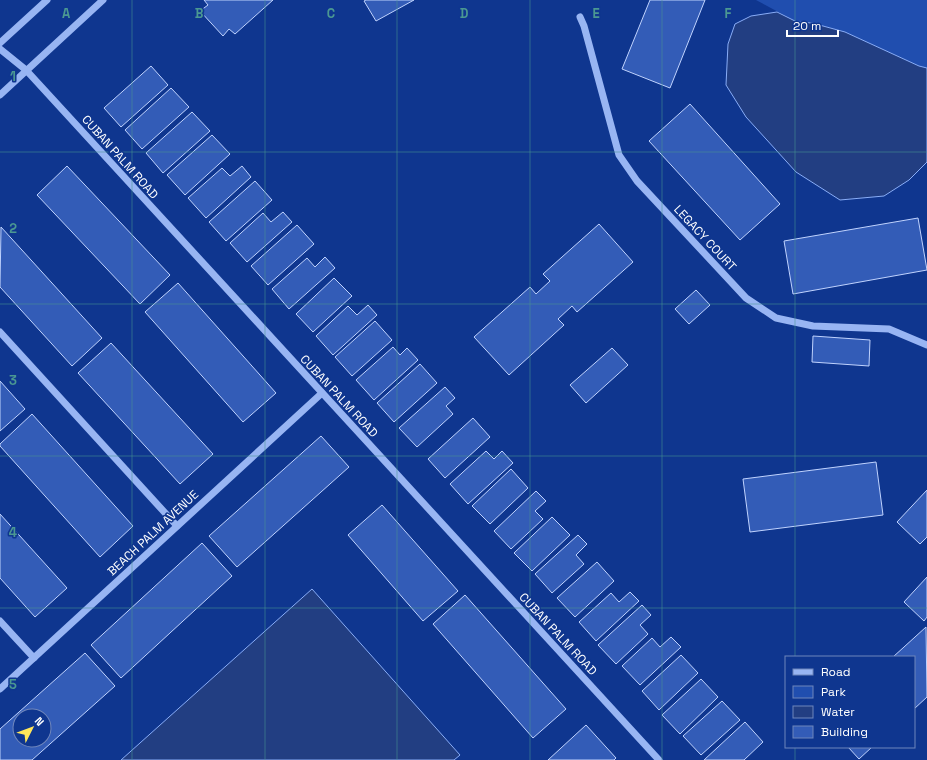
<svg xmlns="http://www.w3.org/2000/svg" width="927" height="760" font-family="'Space Grotesk',sans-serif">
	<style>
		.green { fill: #204eaf }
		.water { fill: #223e82; stroke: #89adf7 }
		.building { fill: #335cb7; stroke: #c0d3fe; fill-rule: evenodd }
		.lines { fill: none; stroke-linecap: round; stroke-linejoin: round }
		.minor { stroke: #98b5f3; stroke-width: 7 }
		.grid { fill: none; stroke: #4b9892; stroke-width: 1; stroke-opacity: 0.55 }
		.labels { text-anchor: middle; stroke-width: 3; stroke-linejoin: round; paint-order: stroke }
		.street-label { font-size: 12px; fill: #fff; stroke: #0f368f }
		.grid-label { font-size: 13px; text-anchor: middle; font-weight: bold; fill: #4b9892; stroke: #0f368f; stroke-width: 3; stroke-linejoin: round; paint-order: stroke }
	</style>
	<rect width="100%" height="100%" fill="#0f368f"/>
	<!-- green -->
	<polygon class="green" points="756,0 927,0 927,68 919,66 845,32 812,23 797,22"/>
	<!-- water -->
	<g class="water">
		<polygon points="777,12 797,22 812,23 845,32 919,66 927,68 927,162 909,180 884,196 840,200 796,172 746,117 726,85 728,44 735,24 751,16"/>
		<polygon points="312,589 460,755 454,760 121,760"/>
	</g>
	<!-- building -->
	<g class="building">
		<polygon points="204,0 273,0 235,34 229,29 223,36 200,11 208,5"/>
		<polygon points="366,0 414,0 376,21 364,1"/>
		<polygon points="650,0 705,0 670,88 622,69"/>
		<polygon points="151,66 168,85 121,127 104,108"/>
		<polygon points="171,88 189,107 142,149 125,130"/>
		<polygon points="690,104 780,204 740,240 649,141"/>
		<polygon points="192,112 210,131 163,173 146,153"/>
		<polygon points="212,135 230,154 185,195 167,175"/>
		<polygon points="67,166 170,275 140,304 37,195"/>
		<polygon points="242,166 251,177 206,218 188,198 222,168 230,176"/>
		<polygon points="255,181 272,200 226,241 209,222"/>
		<polygon points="283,212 292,222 247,262 230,243 263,213 271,222"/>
		<polygon points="918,218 927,270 793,294 784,241"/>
		<polygon points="599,224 633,262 577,312 572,306 558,319 564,325 509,375 474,337 530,287 536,294 550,281 543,274"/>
		<polygon points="297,225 314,244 268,285 251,266"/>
		<polygon points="1,227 102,338 72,366 0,287"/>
		<polygon points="325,257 335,268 289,309 272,289 307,258 315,267"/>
		<polygon points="334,278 352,296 313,332 296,314"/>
		<polygon points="178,283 276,393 243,422 145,312"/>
		<polygon points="696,290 710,305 689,324 675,309"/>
		<polygon points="368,305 377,315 333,355 316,336 348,306 357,315"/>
		<polygon points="375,321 392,340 352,376 335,357"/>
		<polygon points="813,336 870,340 869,366 812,362"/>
		<polygon points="111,343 213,454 180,484 78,373"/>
		<polygon points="393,347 400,355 407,348 418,360 374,400 356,380"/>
		<polygon points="612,348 628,365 586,403 570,385"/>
		<polygon points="420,364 437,383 394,422 377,403"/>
		<polygon points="0,381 25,409 0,431"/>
		<polygon points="445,387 455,398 446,406 453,414 417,447 399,428"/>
		<polygon points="32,414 133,526 100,557 0,446 0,444"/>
		<polygon points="473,418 490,437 445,478 428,459"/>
		<polygon points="321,436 349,467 237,567 209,536"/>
		<polygon points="486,451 494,459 502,451 513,463 468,504 450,484"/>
		<polygon points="876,462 883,515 750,532 743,479"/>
		<polygon points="511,469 528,488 490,524 472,506"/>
		<polygon points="927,490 927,537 920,544 897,522"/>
		<polygon points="536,491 546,501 535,511 543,519 511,549 494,531"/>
		<polygon points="382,505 458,591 423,621 348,535"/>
		<polygon points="0,514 67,588 35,617 0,578"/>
		<polygon points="552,517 570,535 532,571 514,553"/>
		<polygon points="578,535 587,544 576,555 584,564 552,593 535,574"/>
		<polygon points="202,543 232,576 121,678 91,645"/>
		<polygon points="597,562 614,581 575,617 557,598"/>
		<polygon points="927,577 927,617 924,621 904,602"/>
		<polygon points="630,592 639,601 596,641 579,622 611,593 619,602"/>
		<polygon points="465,595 566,709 533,738 433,624"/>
		<polygon points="642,605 651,615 640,625 648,634 616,664 598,645"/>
		<polygon points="926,627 927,697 914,709 914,657 893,657"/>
		<polygon points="671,637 681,647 640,685 622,666 652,638 660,647"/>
		<path d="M85 653 115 686 32 760H0V729ZM20 716H44V740H20Z"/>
		<polygon points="681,655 698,673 659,710 642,691"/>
		<polygon points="701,679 718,697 680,734 662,715"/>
		<polygon points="722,701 740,720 701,755 683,736"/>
		<polygon points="745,722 763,742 744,760 704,760"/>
		<polygon points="586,725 616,758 614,760 548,760"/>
		<polygon points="848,747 872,747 859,759"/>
	</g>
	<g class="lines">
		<!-- minor -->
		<g class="minor">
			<polyline points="580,17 584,26 619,155 637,181 746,298 776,318 813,326 889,329 927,345"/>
			<polyline points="0,43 47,0"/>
			<polyline points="0,49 26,70 659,760"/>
			<polyline points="0,95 103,0"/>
			<polyline points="0,332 177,526"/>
			<polyline points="0,621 34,658"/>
			<polyline points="0,689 322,393"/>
		</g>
	</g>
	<!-- grid -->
	<path class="grid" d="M132 0V760M265 0V760M397 0V760M530 0V760M662 0V760M795 0V657M0 152H927M0 304H927M0 456H927M0 608H927M795 747V760"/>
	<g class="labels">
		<!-- street labels -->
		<g class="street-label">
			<text transform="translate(120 157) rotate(48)" y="4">CUBAN PALM ROAD</text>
			<text transform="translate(705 238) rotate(47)" y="4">LEGACY COURT</text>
			<text transform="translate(339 396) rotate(47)" y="4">CUBAN PALM ROAD</text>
			<text transform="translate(153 533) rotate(-43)" y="4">BEACH PALM AVENUE</text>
			<text transform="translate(558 634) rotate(47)" y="4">CUBAN PALM ROAD</text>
		</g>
	</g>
	<g class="grid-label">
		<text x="66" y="18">A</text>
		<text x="199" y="18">B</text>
		<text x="331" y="18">C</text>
		<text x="464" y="18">D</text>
		<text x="596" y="18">E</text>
		<text x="728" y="18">F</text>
		<text x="13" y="81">1</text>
		<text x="13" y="233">2</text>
		<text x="13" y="385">3</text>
		<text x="13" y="537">4</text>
		<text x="13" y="689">5</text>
	</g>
	<!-- legend -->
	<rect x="785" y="656" width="130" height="92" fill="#0f368f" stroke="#6f86bc"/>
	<rect x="793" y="669" width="20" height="6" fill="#98b5f3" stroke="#6f86bc"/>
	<text x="821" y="676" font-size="12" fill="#ffffff">Road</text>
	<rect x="793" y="686" width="20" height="12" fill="#204eaf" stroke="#6f86bc"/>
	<text x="821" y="696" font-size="12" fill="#ffffff">Park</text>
	<rect x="793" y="706" width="20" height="12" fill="#223e82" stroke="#6f86bc"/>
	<text x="821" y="716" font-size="12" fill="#ffffff">Water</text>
	<rect x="793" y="726" width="20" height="12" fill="#335cb7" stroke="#6f86bc"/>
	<text x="821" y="736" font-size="12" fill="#ffffff">Building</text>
	<!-- north arrow -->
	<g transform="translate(32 728) rotate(48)"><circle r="19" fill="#0f368f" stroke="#6f86bc"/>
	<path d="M0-3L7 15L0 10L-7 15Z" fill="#ffe65a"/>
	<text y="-6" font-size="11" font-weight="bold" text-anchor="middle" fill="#ffffff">N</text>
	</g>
	<!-- scale -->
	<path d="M787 30v6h51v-6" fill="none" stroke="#ffffff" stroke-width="2"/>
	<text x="793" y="30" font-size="12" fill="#ffffff" stroke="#0f368f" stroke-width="3" paint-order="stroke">20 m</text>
</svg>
